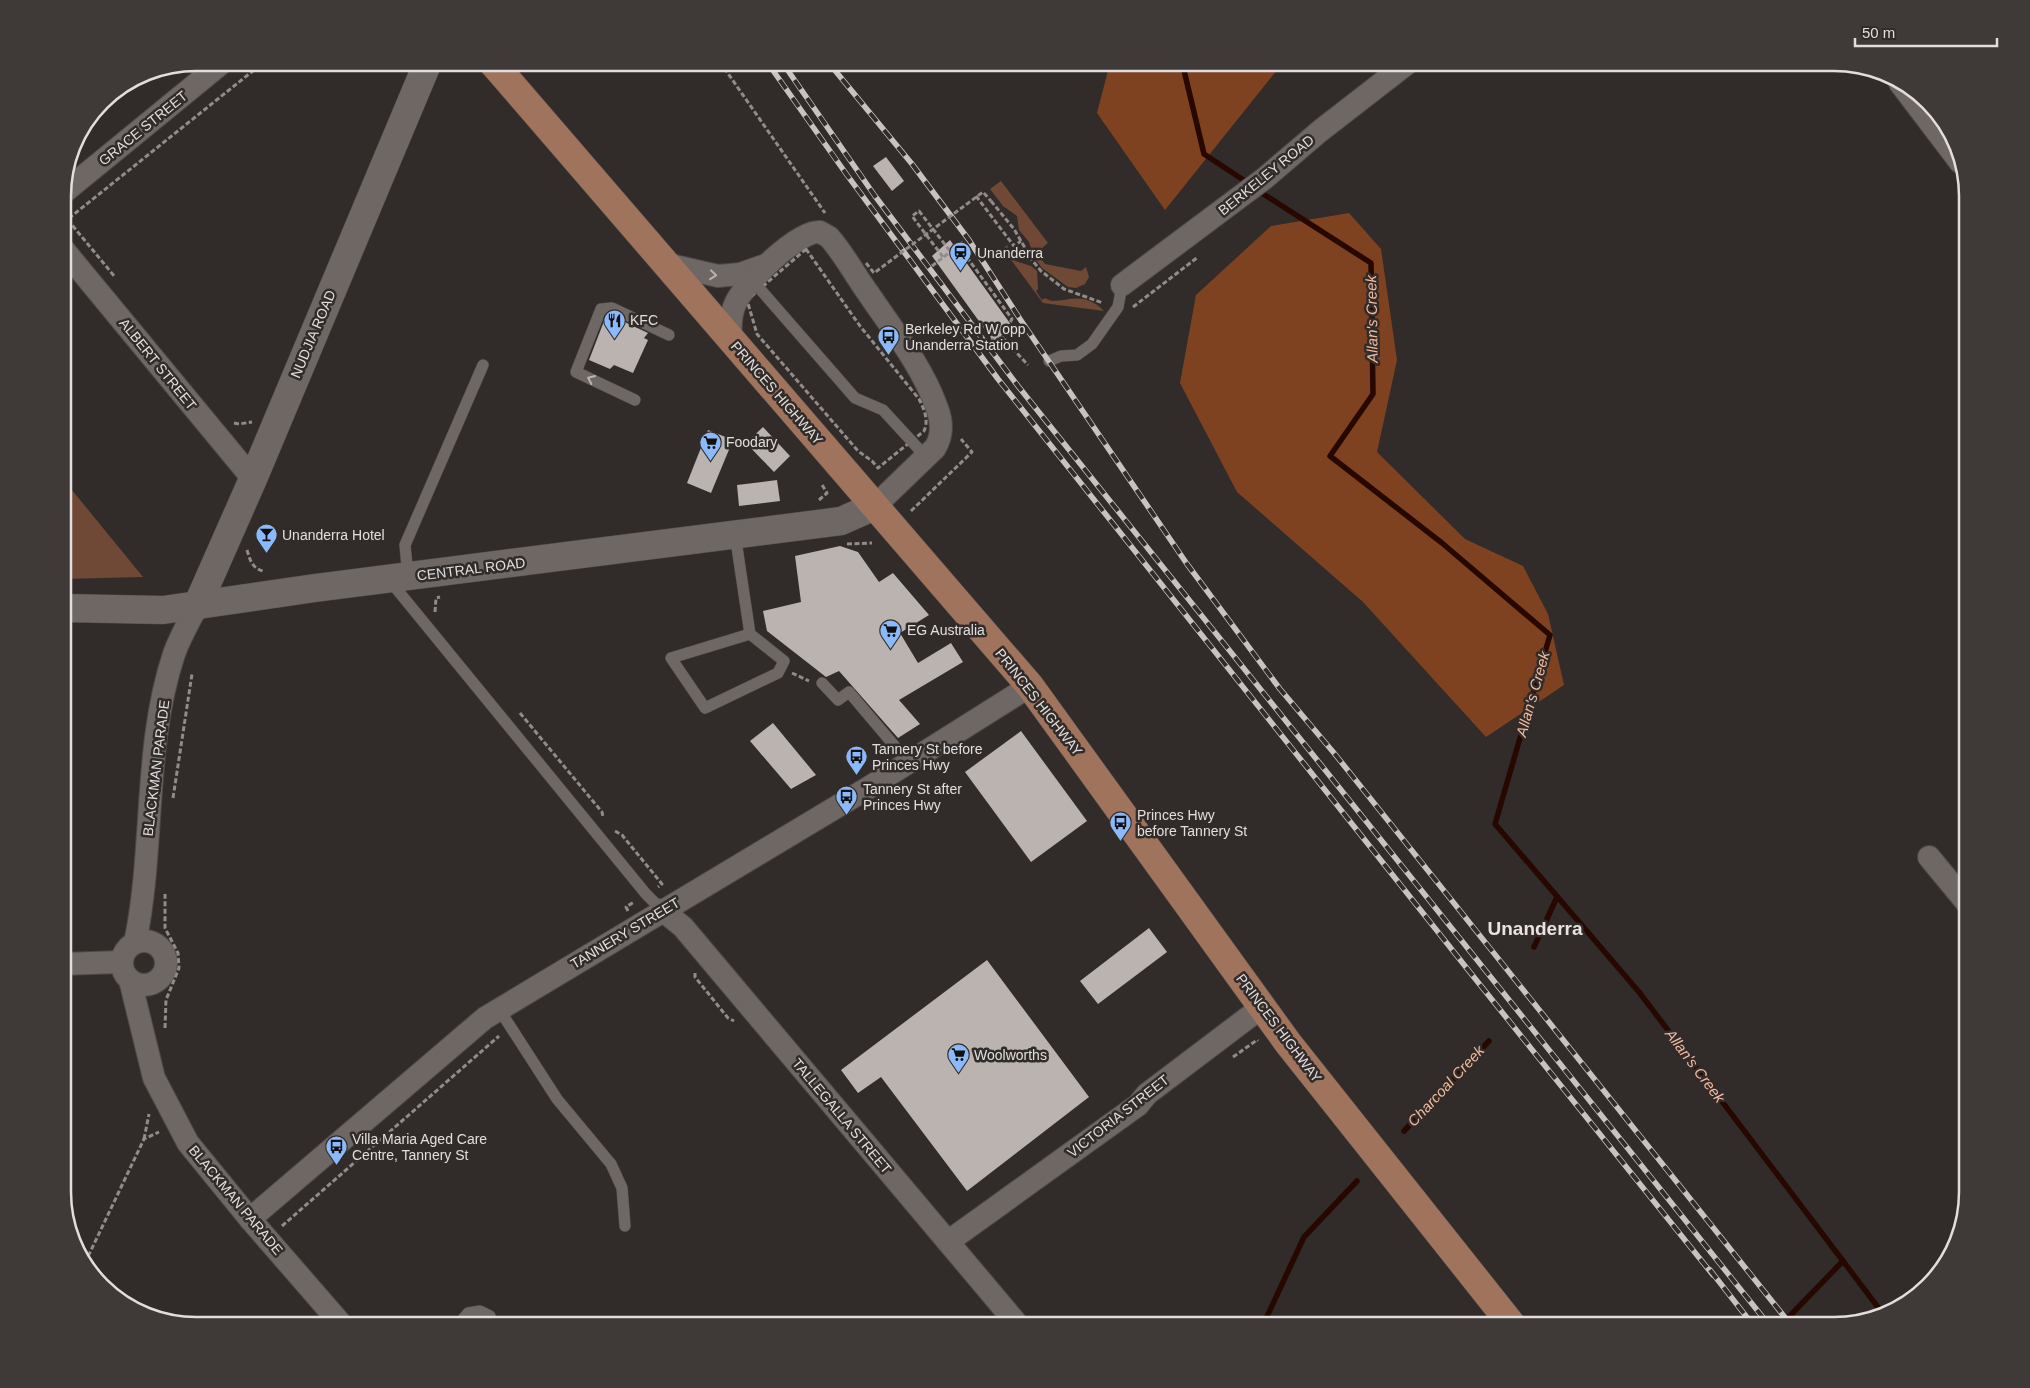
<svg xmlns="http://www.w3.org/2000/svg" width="2030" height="1388" font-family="Arial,sans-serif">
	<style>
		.green { fill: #6f4936 }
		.forest { fill: #7f4221 }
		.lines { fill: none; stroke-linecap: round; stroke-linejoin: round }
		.stream { stroke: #270800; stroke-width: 5.5 }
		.building { fill: #bab3b0 }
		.lane-casing { stroke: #4d4947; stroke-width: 12 }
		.street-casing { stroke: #4d4947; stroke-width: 24 }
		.secondary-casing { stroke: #4d4947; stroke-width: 29 }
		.primary-casing { stroke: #4d4947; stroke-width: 29 }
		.path { stroke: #918c8a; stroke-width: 3; stroke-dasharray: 5 2.5; stroke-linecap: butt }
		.lane { stroke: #6e6764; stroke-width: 11 }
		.street { stroke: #6e6764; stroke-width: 22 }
		.secondary { stroke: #6e6764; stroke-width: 28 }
		.primary { stroke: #a0735d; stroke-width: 28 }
		.rail-casing { stroke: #c7c3c1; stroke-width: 5.5 }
		.rail { stroke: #312c29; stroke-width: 4; stroke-dasharray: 11; stroke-linecap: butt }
		.path-bridge { stroke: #918c8a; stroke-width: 3; stroke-dasharray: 5 2.5; stroke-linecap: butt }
		.oneway { stroke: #b9b4b3 }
		.labels { text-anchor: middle; stroke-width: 5; stroke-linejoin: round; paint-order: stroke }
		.street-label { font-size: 14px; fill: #e2dedd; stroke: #312c29 }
		.poi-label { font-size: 14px; fill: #e2dedd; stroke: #312c29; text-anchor: start }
		.water-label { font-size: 15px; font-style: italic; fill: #f3ba9f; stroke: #312c29 }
		.district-label { font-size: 19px; font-weight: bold; fill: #e9e2de; stroke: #312c29 }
		.rim { fill: none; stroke: #e2dedd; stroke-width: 2.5 }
	</style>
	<rect width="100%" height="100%" fill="#312c29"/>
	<!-- green -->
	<g class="green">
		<polygon points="1001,181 1048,243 1036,253 1045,264 1081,271 1086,267 1089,277 1085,284 1076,288 1068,287 1042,268 1034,257 1029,242 1019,230 1017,216 1003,206 990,189"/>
		<path d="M1007 245 1015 261 1031 266 1037 271 1038 289 1036 291 1042 300 1045 298C1058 308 1080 286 1104 311L1043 303 1003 249Z"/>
		<polygon points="63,479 143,577 63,579"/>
	</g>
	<!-- forest -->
	<g class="forest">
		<polygon points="1279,63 1281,65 1165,210 1097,113 1110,63"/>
		<polygon points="1349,213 1381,249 1397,360 1377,452 1465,539 1523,566 1548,614 1564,685 1486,737 1363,602 1237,492 1180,383 1196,295 1271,226"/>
	</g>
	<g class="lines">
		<!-- stream -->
		<g class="stream">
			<polyline points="1182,62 1204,154 1248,183"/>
			<polyline points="1257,190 1371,263 1373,394 1330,456 1442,543 1550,635 1495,824 1639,992 1843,1261 1781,1325"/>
			<polyline points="1534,947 1557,897"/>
			<polyline points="1404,1131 1489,1041"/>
			<polyline points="1843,1261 1883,1314"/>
			<polyline points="1263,1325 1304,1237 1357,1181"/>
		</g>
	</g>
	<!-- building -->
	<g class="building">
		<polygon points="886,157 904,181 892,191 873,166"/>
		<polygon points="950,240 1012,326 994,342 932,256"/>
		<polygon points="606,316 614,317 648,333 644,338 648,340 633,373 614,365 610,369 589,360"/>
		<polygon points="763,427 790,456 774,472 746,443"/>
		<polygon points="708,430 733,440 711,493 687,483"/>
		<polygon points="777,480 780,501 739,506 737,485"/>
		<polygon points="840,546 858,552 879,582 893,573 929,615 900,633 918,663 951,643 963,662 899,700 920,724 898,738 839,671 826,677 767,631 763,611 801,602 795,556"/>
		<polygon points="773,723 816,775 791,789 750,741"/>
		<polygon points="1021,731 1087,821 1031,862 965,772"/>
		<polygon points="1149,928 1167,952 1098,1004 1080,981"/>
		<polygon points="987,960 1089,1097 967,1191 881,1077 858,1093 841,1070"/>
	</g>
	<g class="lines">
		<defs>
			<g id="lane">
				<polyline points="753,281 855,398 883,410 927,458"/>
				<polyline points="1049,361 1061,356 1077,355 1092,344 1118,307 1122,285"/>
				<polyline points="635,400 576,372 601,309 612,308 669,335"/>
				<polyline points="735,534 750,634 784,661 778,673 705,708 671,658 750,634"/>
				<polyline points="408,577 405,545 483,365"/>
				<polyline points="390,581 646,894 662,910"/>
				<polyline points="822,683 838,700 849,692 909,763"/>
				<polyline points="499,1009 557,1099 611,1164 622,1188 625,1226"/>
				<polyline points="458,1325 468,1313 480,1311 490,1316"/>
			</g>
			<g id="street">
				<polyline points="1900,83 1960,162"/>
				<polyline points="63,193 223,62"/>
				<polyline points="63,249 253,479"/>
				<polyline points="666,264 718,276 740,274 766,265"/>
				<polyline points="1122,285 1265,178 1320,131 1409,62"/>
				<path d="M731 340C730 327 730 314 736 302 746 282 798 230 820 232L829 237C844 254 855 275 868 293 893 330 922 366 937 408 942 421 943 435 935 448L875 506"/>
				<polyline points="1929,857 1967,903"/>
				<polyline points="662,910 683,927 1018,1325"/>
				<circle cx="144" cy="963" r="22"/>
				<path d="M135 943C155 848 143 747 174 654 180 637 189 622 197 606"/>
				<polyline points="63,964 121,962"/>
				<polyline points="130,980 154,1078 188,1143 250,1219 342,1325"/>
				<polyline points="250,1219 485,1018 868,788 1030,686"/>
				<polyline points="949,1241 1138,1105 1147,1094 1262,1007"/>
			</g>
			<g id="secondary">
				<polyline points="197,606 253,479 428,62"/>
				<polyline points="63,608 163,610 315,588 841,521 875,506"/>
			</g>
			<polyline id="primary" points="492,62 1030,686 1288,1043 1512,1325"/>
		</defs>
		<!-- lane casing -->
		<use href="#lane" class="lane-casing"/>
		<!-- street casing -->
		<use href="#street" class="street-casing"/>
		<!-- secondary casing -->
		<use href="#secondary" class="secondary-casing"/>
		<!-- primary casing -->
		<use href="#primary" class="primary-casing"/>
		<!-- path -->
		<g class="path">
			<polyline points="720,62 825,213"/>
			<polyline points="976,196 1014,246 1021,241"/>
			<polyline points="991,201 1014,229 1032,260 1041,271 1064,289 1103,303"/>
			<polyline points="63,214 115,277"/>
			<polyline points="63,223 264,62"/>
			<polyline points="958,245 1012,319 1002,337 991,340"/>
			<path d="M806 249 860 326 919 399C924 409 929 420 924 431L878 468 872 461 858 451 757 334 747 300Z"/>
			<polyline points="943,257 912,216 919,211 950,251"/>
			<polyline points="932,266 963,242"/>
			<polyline points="1133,307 1198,257"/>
			<polyline points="1002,337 1028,365"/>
			<polyline points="234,423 239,424 252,422"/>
			<polyline points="819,500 827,493 821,483"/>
			<polyline points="911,511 972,452 961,439"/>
			<polyline points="847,544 872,543"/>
			<path d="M247 550C250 560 252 568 263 571"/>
			<polyline points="435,612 436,598 440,597"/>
			<polyline points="792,673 809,681"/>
			<polyline points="520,713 602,812 603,817"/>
			<polyline points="173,798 192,674"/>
			<polyline points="615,831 622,835 662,884 658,887"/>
			<polyline points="628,911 626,907 634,902"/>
			<polyline points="695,973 695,977 728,1018 734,1021"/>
			<polyline points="165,1028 166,1000 179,968 178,953 165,928 165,894"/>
			<polyline points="1233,1057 1257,1040 1258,1041"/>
			<polyline points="144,1139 149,1114"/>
			<polyline points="282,1226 499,1036"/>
			<polyline points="85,1263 144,1139 159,1132"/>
		</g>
		<!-- lane -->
		<use href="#lane" class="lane"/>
		<!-- street -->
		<use href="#street" class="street"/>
		<!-- secondary -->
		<use href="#secondary" class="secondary"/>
		<!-- primary -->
		<use href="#primary" class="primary"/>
		<defs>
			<g id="rail">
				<polyline points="767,62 847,175 998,379 1473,976 1713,1275"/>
				<polyline points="782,62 875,196 1018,386 1769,1325"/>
				<polyline points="828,62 912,164 969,240 1020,319 1187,564 1280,689 1334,753 1791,1325"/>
				<polyline points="1710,1270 1753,1325"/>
			</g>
		</defs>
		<!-- rail casing -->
		<use href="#rail" class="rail-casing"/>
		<!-- rail -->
		<use href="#rail" class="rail"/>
		<!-- path-bridge -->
		<polyline class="path-bridge" points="866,263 874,273 983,192 991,201"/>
	</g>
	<!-- one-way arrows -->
	<defs><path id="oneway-chevron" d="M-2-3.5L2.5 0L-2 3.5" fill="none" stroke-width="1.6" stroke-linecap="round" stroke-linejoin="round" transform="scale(1.25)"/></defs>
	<g class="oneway">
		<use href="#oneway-chevron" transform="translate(713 275) rotate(6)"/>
		<use href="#oneway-chevron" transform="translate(591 379) rotate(-155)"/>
	</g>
	<!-- icons -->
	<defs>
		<symbol id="station-pin" viewBox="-11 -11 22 30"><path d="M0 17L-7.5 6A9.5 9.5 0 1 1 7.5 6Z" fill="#8abafc" stroke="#312c29"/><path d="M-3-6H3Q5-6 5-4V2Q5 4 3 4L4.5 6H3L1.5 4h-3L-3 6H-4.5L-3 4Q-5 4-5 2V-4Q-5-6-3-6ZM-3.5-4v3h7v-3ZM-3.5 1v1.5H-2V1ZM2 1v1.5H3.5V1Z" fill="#111"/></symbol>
		<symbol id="restaurant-pin" viewBox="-11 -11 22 30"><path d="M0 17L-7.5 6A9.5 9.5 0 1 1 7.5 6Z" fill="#8abafc" stroke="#312c29"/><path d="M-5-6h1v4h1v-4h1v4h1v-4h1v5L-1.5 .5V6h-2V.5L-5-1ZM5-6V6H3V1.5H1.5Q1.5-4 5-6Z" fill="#111"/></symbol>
		<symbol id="bus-pin" viewBox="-11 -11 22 30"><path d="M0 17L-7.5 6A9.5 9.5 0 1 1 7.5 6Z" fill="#8abafc" stroke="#312c29"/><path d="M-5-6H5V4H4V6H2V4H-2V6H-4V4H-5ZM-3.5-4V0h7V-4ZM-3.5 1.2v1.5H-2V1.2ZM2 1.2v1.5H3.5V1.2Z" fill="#111"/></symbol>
		<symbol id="supermarket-pin" viewBox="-11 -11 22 30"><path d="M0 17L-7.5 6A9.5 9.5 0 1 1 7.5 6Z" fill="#8abafc" stroke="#312c29"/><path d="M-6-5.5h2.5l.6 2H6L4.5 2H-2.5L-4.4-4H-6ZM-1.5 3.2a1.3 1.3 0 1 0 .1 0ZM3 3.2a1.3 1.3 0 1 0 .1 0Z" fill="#111"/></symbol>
		<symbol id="bar-pin" viewBox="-11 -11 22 30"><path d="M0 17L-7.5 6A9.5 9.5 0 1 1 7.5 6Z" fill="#8abafc" stroke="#312c29"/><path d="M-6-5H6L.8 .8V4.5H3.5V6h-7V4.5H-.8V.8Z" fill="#111"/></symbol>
	</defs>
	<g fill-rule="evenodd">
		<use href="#station-pin" x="948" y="240" width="25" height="34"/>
		<use href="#restaurant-pin" x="602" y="308" width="25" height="34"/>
		<use href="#bus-pin" x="876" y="324" width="25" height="34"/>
		<use href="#supermarket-pin" x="698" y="430" width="25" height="34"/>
		<use href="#bar-pin" x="254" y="522" width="25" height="34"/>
		<use href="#supermarket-pin" x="878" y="618" width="25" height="34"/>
		<use href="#bus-pin" x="844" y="744" width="25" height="34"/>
		<use href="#bus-pin" x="834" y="784" width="25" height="34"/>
		<use href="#bus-pin" x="1108" y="810" width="25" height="34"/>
		<use href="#supermarket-pin" x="946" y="1042" width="25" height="34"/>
		<use href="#bus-pin" x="324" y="1134" width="25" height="34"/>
	</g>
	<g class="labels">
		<!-- street labels -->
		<g class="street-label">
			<text transform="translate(143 128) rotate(-39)" y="5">GRACE STREET</text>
			<text transform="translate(1266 175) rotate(-39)" y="5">BERKELEY ROAD</text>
			<text transform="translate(313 334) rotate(-67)" y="5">NUDJIA ROAD</text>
			<text transform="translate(158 364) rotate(51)" y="5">ALBERT STREET</text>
			<text transform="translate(777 393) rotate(49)" y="5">PRINCES HIGHWAY</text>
			<text transform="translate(471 569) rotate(-7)" y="5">CENTRAL ROAD</text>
			<text transform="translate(1039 702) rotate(52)" y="5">PRINCES HIGHWAY</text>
			<text transform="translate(156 768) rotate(-83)" y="5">BLACKMAN PARADE</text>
			<text transform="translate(625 933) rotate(-31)" y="5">TANNERY STREET</text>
			<text transform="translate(1279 1028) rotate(53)" y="5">PRINCES HIGHWAY</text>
			<text transform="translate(842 1116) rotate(50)" y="5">TALLEGALLA STREET</text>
			<text transform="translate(1118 1116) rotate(-38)" y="5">VICTORIA STREET</text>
			<text transform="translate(236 1200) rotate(50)" y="5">BLACKMAN PARADE</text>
		</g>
		<!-- poi labels -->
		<g class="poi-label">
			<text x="977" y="258">Unanderra</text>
			<text x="630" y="325">KFC</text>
			<text x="905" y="334">Berkeley Rd W opp<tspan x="905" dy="16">Unanderra Station</tspan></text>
			<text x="726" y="447">Foodary</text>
			<text x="282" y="540">Unanderra Hotel</text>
			<text x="907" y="635">EG Australia</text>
			<text x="872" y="754">Tannery St before<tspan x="872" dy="16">Princes Hwy</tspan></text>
			<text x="863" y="794">Tannery St after<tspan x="863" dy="16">Princes Hwy</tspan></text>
			<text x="1137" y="820">Princes Hwy<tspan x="1137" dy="16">before Tannery St</tspan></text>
			<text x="974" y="1060">Woolworths</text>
			<text x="352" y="1144">Villa Maria Aged Care<tspan x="352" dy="16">Centre, Tannery St</tspan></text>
		</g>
		<!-- water labels -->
		<g class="water-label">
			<text transform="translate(1372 319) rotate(-91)" y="5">Allan's Creek</text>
			<text transform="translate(1533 694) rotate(-74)" y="5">Allan's Creek</text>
			<text transform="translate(1695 1066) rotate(53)" y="5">Allan's Creek</text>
			<text transform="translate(1446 1086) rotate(-47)" y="5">Charcoal Creek</text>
		</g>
		<!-- district labels -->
		<g class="district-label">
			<text x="1535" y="935">Unanderra</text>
		</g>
	</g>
	<!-- crop -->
	<path d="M0 0H2030V1388H0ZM196 71H1834A125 125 0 0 1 1959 196V1192A125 125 0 0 1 1834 1317H196A125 125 0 0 1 71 1192V196A125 125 0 0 1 196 71Z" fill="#3f3a37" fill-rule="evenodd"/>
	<path class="rim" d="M196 71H1834A125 125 0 0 1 1959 196V1192A125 125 0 0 1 1834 1317H196A125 125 0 0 1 71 1192V196A125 125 0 0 1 196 71Z"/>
	<!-- scale -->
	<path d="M1855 38v8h142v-8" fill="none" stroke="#e2dedd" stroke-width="2.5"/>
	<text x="1862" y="38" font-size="15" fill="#e2dedd" stroke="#312c29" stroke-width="4" paint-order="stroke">50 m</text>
</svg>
